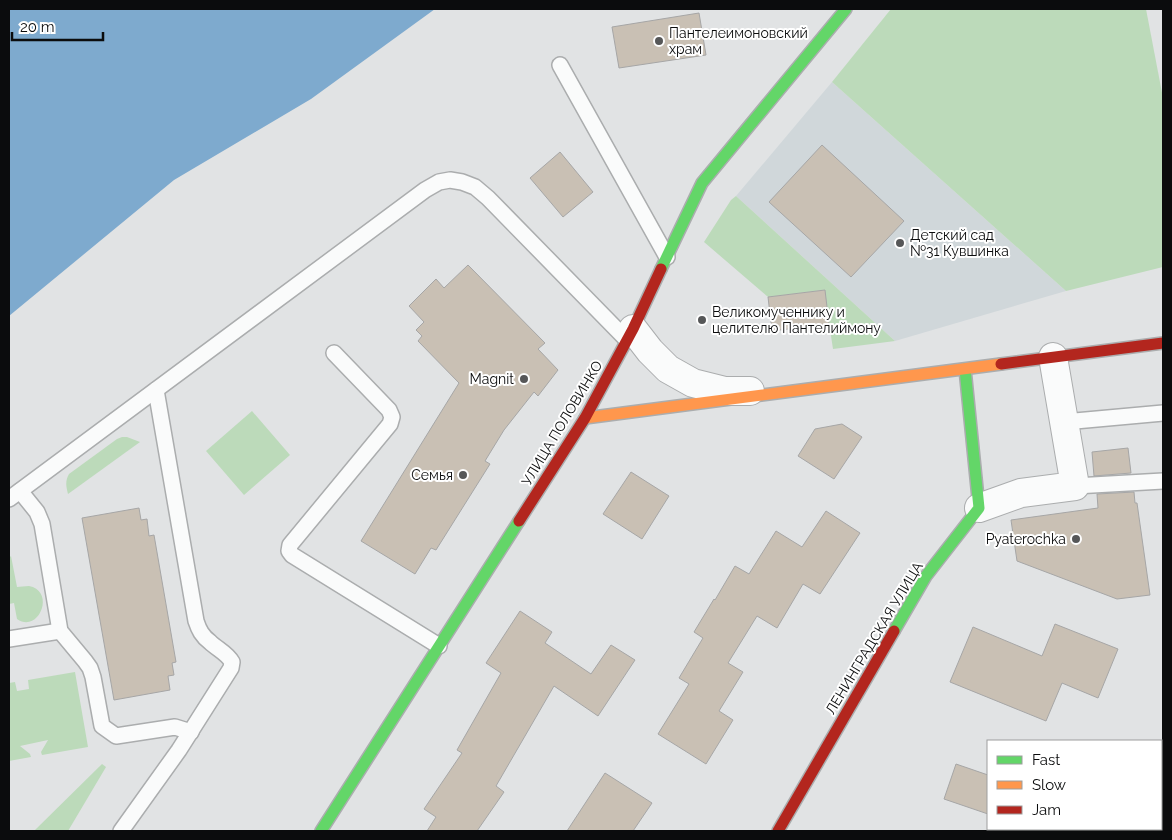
<svg xmlns="http://www.w3.org/2000/svg" width="1172" height="840" font-family="Raleway,sans-serif">
	<style>
		.built { fill: #d0d7da }
		.green { fill: #bcdaba }
		.water { fill: #7eaace }
		.building { fill: #c9c0b4; stroke: #a6a6a6 }
		.lines { fill: none; stroke-linecap: round; stroke-linejoin: round }
		.lane-casing { stroke: #abadae; stroke-width: 18 }
		.street-casing { stroke: #abadae; stroke-width: 30 }
		.fast-casing { stroke: #abadae; stroke-width: 14 }
		.slow-casing { stroke: #abadae; stroke-width: 14 }
		.jam-casing { stroke: #abadae; stroke-width: 14 }
		.lane { stroke: #fafbfb; stroke-width: 15 }
		.street { stroke: #fafbfb; stroke-width: 28 }
		.fast { stroke: #63d668; stroke-width: 11 }
		.slow { stroke: #ff974d; stroke-width: 11 }
		.jam { stroke: #b3261e; stroke-width: 11 }
		.poi-dot { fill: #565758; stroke: #fff; stroke-width: 2 }
		.labels { text-anchor: middle; stroke-width: 4; stroke-linejoin: round; paint-order: stroke }
		.poi-label { font-size: 14px; fill: #0b0c0d; stroke: #fff; text-anchor: start }
		.street-label { font-size: 14px; fill: #0b0c0d; stroke: #fff }
	</style>
	<rect width="100%" height="100%" fill="#e1e3e4"/>
	<!-- built -->
	<polygon class="built" points="832,82 1066,291 895,341 736,196"/>
	<!-- green -->
	<g class="green">
		<polygon points="891,9 1146,9 1163,98 1163,267 1066,291 832,82"/>
		<polygon points="736,196 895,341 833,349 824,290 768,297 704,242 731,200"/>
		<polygon points="252,411 290,455 244,495 206,451"/>
		<path d="M122 437H127L140 442 68 494C66 486 65 481 69 474L117 439Z"/>
		<path d="M11 556 17 587C20 587 25 586 29 586 56 591 39 634 17 619L14 603 9 604V558Z"/>
		<polygon points="75,672 88,747 42,755 41,752 48,740 20,746 30,754 31,757 9,761 9,683 15,682 17,691 29,689 28,680"/>
		<polygon points="102,764 106,767 68,831 34,831"/>
	</g>
	<!-- water -->
	<polygon class="water" points="9,9 435,9 311,99 174,180 9,316"/>
	<!-- building -->
	<g class="building">
		<polygon points="699,13 706,55 619,68 612,27"/>
		<polygon points="822,145 904,221 851,277 769,202"/>
		<polygon points="560,152 593,192 563,217 530,178"/>
		<polygon points="468,265 545,343 538,349 558,370 538,396 534,392 504,430 485,461 490,464 436,550 431,548 415,574 361,541 459,383 418,341 422,336 416,330 424,322 409,306 436,279 444,288"/>
		<polygon points="825,290 829,324 772,331 768,297"/>
		<polygon points="842,424 862,437 834,479 798,456 815,429"/>
		<polygon points="1128,448 1131,473 1094,476 1092,452"/>
		<polygon points="631,472 669,496 642,539 603,514"/>
		<polygon points="1134,492 1135,503 1137,503 1150,595 1117,599 1017,561 1011,520 1098,508 1097,494"/>
		<polygon points="139,508 141,520 147,519 149,536 154,535 176,662 172,663 174,675 168,676 170,690 114,700 82,518"/>
		<polygon points="826,511 860,533 820,594 803,584 777,628 757,616 728,663 743,672 719,711 733,720 706,764 658,734 689,684 679,678 703,638 694,632 714,599 715,600 735,566 749,574 776,531 802,547"/>
		<polygon points="520,611 552,632 545,643 591,674 611,645 635,660 598,716 554,686 496,786 504,792 477,831 427,831 436,817 424,809 462,753 457,750 501,673 486,663"/>
		<polygon points="1055,624 1118,649 1098,698 1062,683 1046,721 950,682 973,627 1042,656"/>
		<polygon points="956,764 988,775 988,814 944,799"/>
		<polygon points="605,773 652,803 633,831 567,831"/>
	</g>
	<g class="lines">
		<defs>
			<g id="lane">
				<polyline points="560,65 667,257"/>
				<polyline points="334,353 389,410 392,417 390,424 290,545 289,551 292,555 439,646"/>
				<polyline points="1064,422 1163,413"/>
				<polyline points="1075,486 1163,481"/>
				<polyline points="20,491 37,512 42,524 60,631 85,661 90,668 93,677 102,726 116,736 175,727 191,732"/>
				<polyline points="9,499 425,190 439,182 450,180 462,182 475,187 488,198 627,340"/>
				<polyline points="9,639 60,631"/>
				<path d="M121 831 179 750 231 668 232 662C227 653 217 649 210 642 202 636 199 630 196 621L156 390"/>
			</g>
			<g id="street">
				<polyline points="633,329 650,351 668,369 693,383 725,391 750,391"/>
				<polyline points="979,508 1021,493 1075,486 1053,357"/>
			</g>
			<g id="fast">
				<polyline points="661,269 702,183 846,9"/>
				<polyline points="894,631 926,576 979,508 965,369"/>
				<polyline points="321,831 519,521"/>
			</g>
			<polyline id="slow" points="585,418 1001,364"/>
			<g id="jam">
				<polyline points="1001,364 1163,343"/>
				<polyline points="519,521 585,418 633,329 661,269"/>
				<polyline points="778,831 894,631"/>
			</g>
		</defs>
		<!-- lane casing -->
		<use href="#lane" class="lane-casing"/>
		<!-- street casing -->
		<use href="#street" class="street-casing"/>
		<!-- fast casing -->
		<use href="#fast" class="fast-casing"/>
		<!-- slow casing -->
		<use href="#slow" class="slow-casing"/>
		<!-- jam casing -->
		<use href="#jam" class="jam-casing"/>
		<!-- lane -->
		<use href="#lane" class="lane"/>
		<!-- street -->
		<use href="#street" class="street"/>
		<!-- fast -->
		<use href="#fast" class="fast"/>
		<!-- slow -->
		<use href="#slow" class="slow"/>
		<!-- jam -->
		<use href="#jam" class="jam"/>
	</g>
	<!-- markers -->
	<g class="poi-dot">
		<circle cx="659" cy="41" r="5"/>
		<circle cx="900" cy="243" r="5"/>
		<circle cx="702" cy="320" r="5"/>
		<circle cx="524" cy="379" r="5"/>
		<circle cx="463" cy="475" r="5"/>
		<circle cx="1076" cy="539" r="5"/>
	</g>
	<g class="labels">
		<!-- poi labels -->
		<g class="poi-label">
			<text x="669" y="38">Пантелеимоновский<tspan x="669" dy="16">храм</tspan></text>
			<text x="910" y="240">Детский сад<tspan x="910" dy="16">№31 Кувшинка</tspan></text>
			<text x="712" y="317">Великомученнику и<tspan x="712" dy="16">целителю Пантелиймону</tspan></text>
			<text x="514" y="384" text-anchor="end">Magnit</text>
			<text x="453" y="480" text-anchor="end">Семья</text>
			<text x="1066" y="544" text-anchor="end">Pyaterochka</text>
		</g>
		<!-- street labels -->
		<g class="street-label">
			<text transform="translate(562 423) rotate(-59)" y="5">УЛИЦА ПОЛОВИНКО</text>
			<text transform="translate(874 638) rotate(-59)" y="5">ЛЕНИНГРАДСКАЯ УЛИЦА</text>
		</g>
	</g>
	<!-- border -->
	<rect width="1172" height="840" fill="none" stroke="#0b0c0d" stroke-width="20"/>
	<!-- legend -->
	<rect x="987" y="740" width="175" height="90" fill="#ffffff" stroke="#9d9e9e"/>
	<rect x="997" y="756" width="25" height="8" fill="#63d668" stroke="#9d9e9e"/>
	<text x="1032" y="765" font-size="15" fill="#0b0c0d">Fast</text>
	<rect x="997" y="781" width="25" height="8" fill="#ff974d" stroke="#9d9e9e"/>
	<text x="1032" y="790" font-size="15" fill="#0b0c0d">Slow</text>
	<rect x="997" y="806" width="25" height="8" fill="#b3261e" stroke="#9d9e9e"/>
	<text x="1032" y="815" font-size="15" fill="#0b0c0d">Jam</text>
	<!-- scale -->
	<path d="M12 32v8h91v-8" fill="none" stroke="#0b0c0d" stroke-width="2.5"/>
	<text x="20" y="32" font-size="15" fill="#0b0c0d" stroke="#ffffff" stroke-width="4" paint-order="stroke">20 m</text>
</svg>
